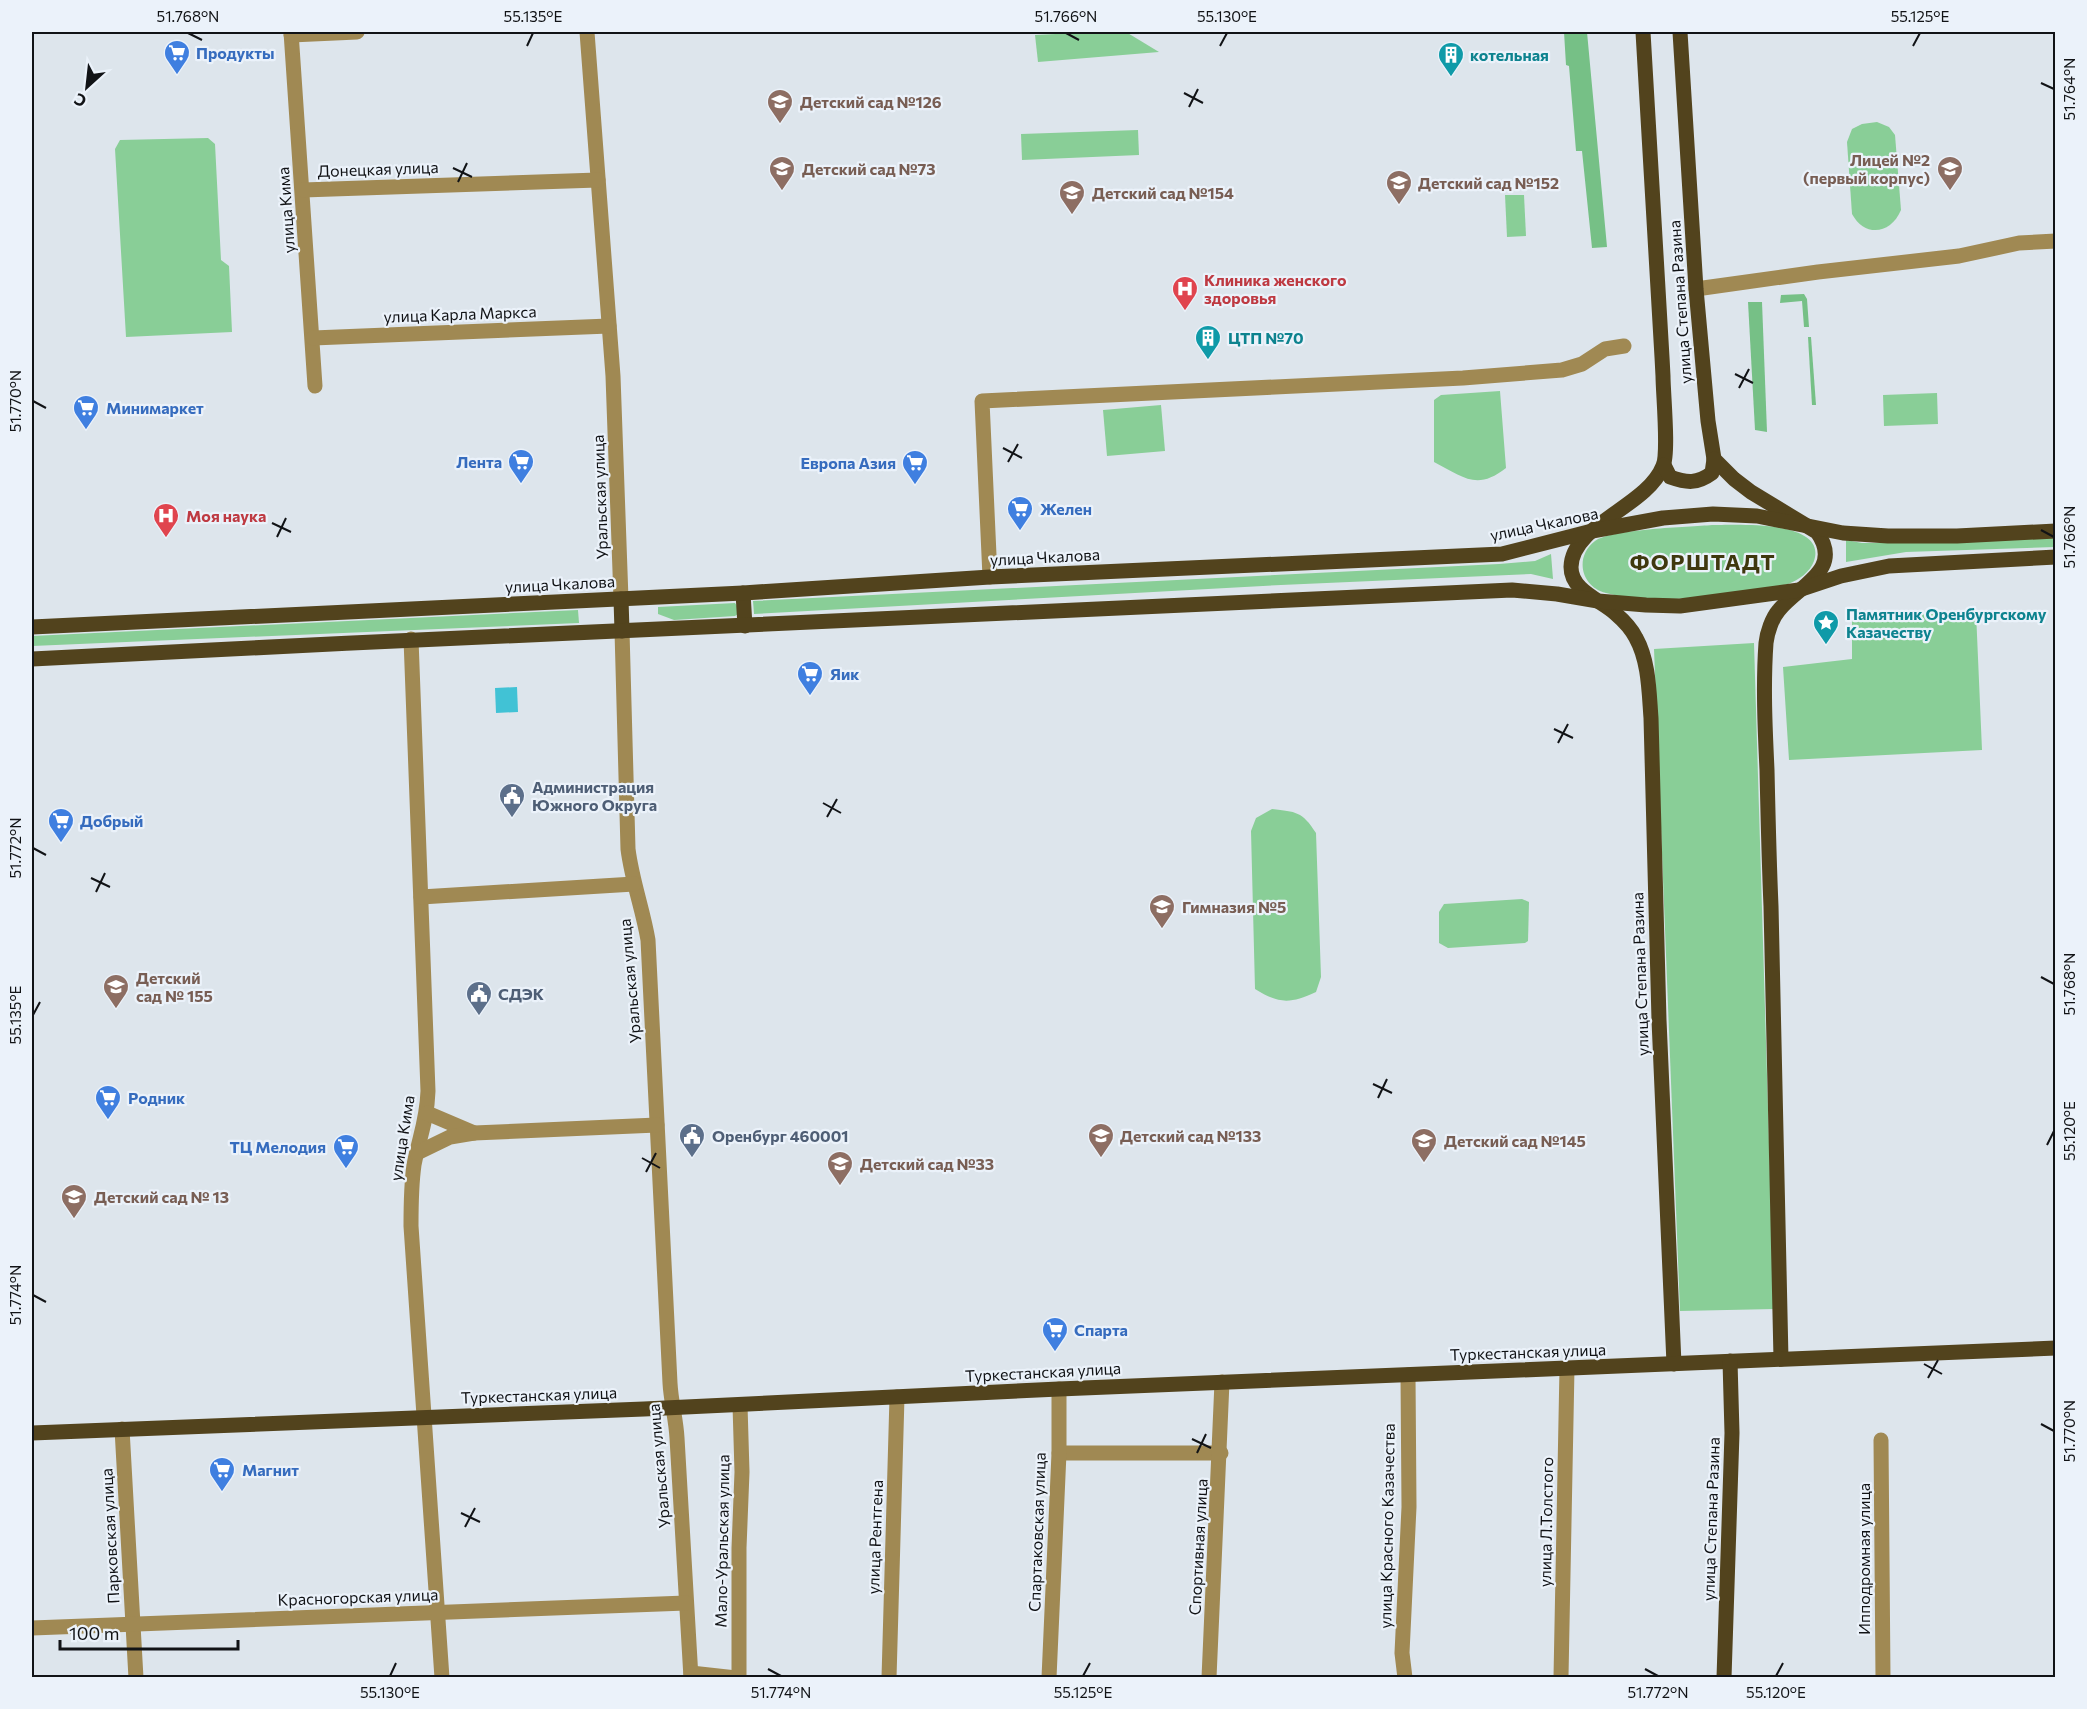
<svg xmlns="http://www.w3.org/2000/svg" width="2087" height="1709" font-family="Commissioner,sans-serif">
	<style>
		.green { fill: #89ce97 }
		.forest { fill: #76c086 }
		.water { fill: #41c2d5 }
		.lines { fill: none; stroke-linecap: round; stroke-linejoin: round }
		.minor { stroke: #a08953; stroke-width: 15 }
		.major { stroke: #52431d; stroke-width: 15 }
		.ticks { fill: none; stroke: #111316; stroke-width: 2 }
		.labels { text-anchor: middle; stroke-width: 4.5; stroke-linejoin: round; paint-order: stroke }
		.shop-label { font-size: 16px; font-weight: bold; fill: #366cbe; stroke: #ebf2fa; text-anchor: start }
		.culture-label { font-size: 16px; font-weight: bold; fill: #0d838f; stroke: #ebf2fa; text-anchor: start }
		.education-label { font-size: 16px; font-weight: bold; fill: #785e54; stroke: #ebf2fa; text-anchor: start }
		.street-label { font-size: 16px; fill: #111316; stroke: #ebf2fa }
		.health-label { font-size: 16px; font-weight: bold; fill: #be3a42; stroke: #ebf2fa; text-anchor: start }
		.service-label { font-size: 16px; font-weight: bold; fill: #4e5e75; stroke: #ebf2fa; text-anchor: start }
		.district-label { font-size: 22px; font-weight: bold; letter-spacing: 1.5px; fill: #3f380e; stroke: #ebf2fa }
		.neatline { fill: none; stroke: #111316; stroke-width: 2 }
		.ticks-label { font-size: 15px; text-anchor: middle; fill: #111316 }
	</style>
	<rect width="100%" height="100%" fill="#dde5ec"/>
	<!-- green -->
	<g class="green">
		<polygon points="1097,32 1126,32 1159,52 1038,62 1035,35"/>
		<path d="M1877 122 1889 127 1895 135 1901 210C1891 234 1865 238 1852 214L1847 142 1852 129 1862 124Z"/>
		<polygon points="1138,130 1139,155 1022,160 1021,134"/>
		<polygon points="208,138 215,144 221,260 229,266 232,332 126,337 115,149 120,140"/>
		<polygon points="1505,195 1524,195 1526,236 1507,237"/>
		<path d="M1500 391 1506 468C1477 491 1463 477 1434 462V400L1441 395Z"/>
		<polygon points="1937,393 1938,424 1884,426 1883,395"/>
		<polygon points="1161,405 1165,451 1107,456 1103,410"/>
		<path d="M1712 525C1734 525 1828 519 1814 561 1810 572 1799 580 1788 584 1771 589 1751 590 1733 593 1692 598 1648 604 1606 593 1581 587 1574 557 1595 541 1611 529 1689 527 1712 525Z"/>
		<polygon points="2055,535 2055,547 1906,552 1846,562 1846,540 1862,543 1894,543"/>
		<polygon points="1551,554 1553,579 1531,574 1281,585 754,614 753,601 1499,564 1535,561"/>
		<polygon points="735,603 737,606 738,614 735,616 674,620 658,614 658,607"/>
		<polygon points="578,610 579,623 32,646 32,636"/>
		<polygon points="1976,612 1982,750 1789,760 1783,667 1852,659 1852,618"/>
		<polygon points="1754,643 1774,1309 1680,1311 1654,649"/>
		<path d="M1272 809C1296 812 1302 811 1316 833L1321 977 1316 992C1290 1004 1279 1004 1255 989L1251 831 1256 818Z"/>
		<polygon points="1522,899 1529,902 1528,941 1525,943 1448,948 1439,943 1439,912 1444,904"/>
	</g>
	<!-- forest -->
	<g class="forest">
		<polygon points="1564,32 1587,32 1607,247 1592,248 1582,151 1576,151 1569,66 1566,65"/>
		<polygon points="1804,294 1807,299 1809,327 1804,327 1802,301 1780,303 1781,295"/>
		<polygon points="1748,302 1762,302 1767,432 1755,430"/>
		<polygon points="1808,337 1811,337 1816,405 1812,405"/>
	</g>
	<!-- water -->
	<polygon class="water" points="517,687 518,712 496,713 495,688"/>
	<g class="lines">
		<!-- minor -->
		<g class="minor">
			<polyline points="291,32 315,386"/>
			<polyline points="587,32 613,376 621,599"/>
			<polyline points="291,35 357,32"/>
			<polyline points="303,190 598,180"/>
			<polyline points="1696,289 1818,272 1959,256 2019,243 2056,241"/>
			<polyline points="313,338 609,326"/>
			<polyline points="990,577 982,401 1463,378 1562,370 1582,364 1605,349 1624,346"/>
			<path d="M622 631 628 849C632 881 643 910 648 940L670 1383C671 1402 676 1419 677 1438L691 1678"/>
			<path d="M411 639 428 1091C427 1121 419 1138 414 1165 411 1186 411 1206 411 1226L442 1678"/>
			<polyline points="421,897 634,884"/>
			<polyline points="427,1113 474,1133"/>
			<polyline points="417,1153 450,1137 474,1133 657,1125"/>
			<polyline points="122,1429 136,1678"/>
			<polyline points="1881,1440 1883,1678"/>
			<polyline points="1059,1453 1221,1453"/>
			<polyline points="32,1628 686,1603"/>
			<polyline points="691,1673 736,1678"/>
			<polyline points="1561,1677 1567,1368"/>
			<polyline points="739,1678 739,1548 742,1472 740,1405"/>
			<polyline points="889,1678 897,1397"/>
			<polyline points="1049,1678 1059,1453 1059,1389"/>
			<polyline points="1209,1678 1222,1382"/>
			<polyline points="1405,1678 1402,1653 1409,1507 1408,1375"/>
		</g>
		<!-- major -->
		<g class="major">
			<path d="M1643 32C1650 146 1657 261 1663 376 1663 393 1669 453 1663 466 1647 507 1572 524 1571 567 1571 591 1601 600 1616 614 1623 620 1632 630 1636 638 1649 661 1649 693 1651 718L1659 1020 1674 1364"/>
			<path d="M1680 32 1696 289 1708 421 1714 459 1734 479 1751 492 1817 532C1844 570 1799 585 1779 610 1772 618 1767 633 1766 643 1763 685 1765 728 1767 770 1768 815 1769 861 1771 906 1775 1057 1778 1208 1781 1359"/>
			<path d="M1664 465 1670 477C1687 483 1697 484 1712 473L1714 459"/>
			<polyline points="743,593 745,626"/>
			<polyline points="621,599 622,631"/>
			<polyline points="32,627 743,593 990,577 1502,554 1592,531 1663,518 1713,514 1757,516 1843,533 1888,536 1957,536 2056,531"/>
			<path d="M32 659C525 633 1018 614 1512 590L1557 594 1598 601 1646 605 1680 606 1799 590 1841 576 1889 566 2056 557"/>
			<polyline points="32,1433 644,1409 1059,1389 2056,1348"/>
			<polyline points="1724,1678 1732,1433 1730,1361"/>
		</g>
	</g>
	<!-- ticks -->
	<path class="ticks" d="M188 33 202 40M1066 33 1079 40M527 46 533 33M1220 46 1227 33M1913 46 1920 33M2041 83 2054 89M1184 93 1203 103M1189 107 1198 89M453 168 472 177M458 182 467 163M1735 374 1753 383M1739 388 1749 369M33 401 46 408M1003 448 1022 458M1008 462 1018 444M272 523 291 532M2041 530 2054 537M277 537 286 518M1554 729 1573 738M1558 743 1568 724M823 803 841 813M827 817 837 799M33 848 46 855M91 878 110 887M96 892 105 873M2041 977 2054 984M33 1015 40 1002M1373 1084 1392 1093M1378 1098 1387 1079M2047 1145 2054 1131M642 1158 660 1168M646 1172 656 1153M33 1295 46 1302M1924 1364 1942 1374M1928 1378 1938 1360M2041 1424 2054 1431M1192 1439 1211 1448M1197 1453 1206 1434M461 1513 480 1522M465 1527 475 1508M768 1669 781 1676M1645 1669 1658 1676M390 1676 396 1663M1083 1676 1090 1663M1776 1676 1783 1663"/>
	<!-- icons -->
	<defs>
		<symbol id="supermarket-pin" viewBox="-11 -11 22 30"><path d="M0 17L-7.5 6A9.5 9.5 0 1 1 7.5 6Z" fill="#3f7fe0" stroke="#ebf2fa"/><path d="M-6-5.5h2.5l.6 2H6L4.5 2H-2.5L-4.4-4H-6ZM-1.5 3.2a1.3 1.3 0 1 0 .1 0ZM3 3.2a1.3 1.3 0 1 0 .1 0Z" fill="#fff"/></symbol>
		<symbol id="building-pin" viewBox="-11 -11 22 30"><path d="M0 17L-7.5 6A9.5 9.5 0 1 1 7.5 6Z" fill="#0f9aa8" stroke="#ebf2fa"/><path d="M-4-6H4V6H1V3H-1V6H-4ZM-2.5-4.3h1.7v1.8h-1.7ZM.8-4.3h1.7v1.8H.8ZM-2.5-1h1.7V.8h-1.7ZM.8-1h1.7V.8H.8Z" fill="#fff"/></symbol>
		<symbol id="school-pin" viewBox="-11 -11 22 30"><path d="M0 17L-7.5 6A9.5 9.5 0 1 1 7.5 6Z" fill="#8d6e63" stroke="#ebf2fa"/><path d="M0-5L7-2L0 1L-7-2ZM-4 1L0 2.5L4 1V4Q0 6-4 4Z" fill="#fff"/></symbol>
		<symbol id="hospital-pin" viewBox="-11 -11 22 30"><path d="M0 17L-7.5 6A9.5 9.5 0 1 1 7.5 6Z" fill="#e0444e" stroke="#ebf2fa"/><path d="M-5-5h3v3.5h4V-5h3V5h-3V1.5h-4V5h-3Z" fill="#fff"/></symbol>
		<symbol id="sight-pin" viewBox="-11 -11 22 30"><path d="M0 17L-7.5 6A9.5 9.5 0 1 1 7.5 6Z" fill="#0f9aa8" stroke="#ebf2fa"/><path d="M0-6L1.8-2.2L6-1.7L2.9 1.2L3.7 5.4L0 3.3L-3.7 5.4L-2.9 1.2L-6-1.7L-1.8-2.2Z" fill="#fff"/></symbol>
		<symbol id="civic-pin" viewBox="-11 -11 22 30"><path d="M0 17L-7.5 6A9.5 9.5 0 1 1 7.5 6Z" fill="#5c6f8a" stroke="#ebf2fa"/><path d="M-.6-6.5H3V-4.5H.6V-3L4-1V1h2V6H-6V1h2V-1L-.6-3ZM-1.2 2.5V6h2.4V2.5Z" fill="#fff"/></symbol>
	</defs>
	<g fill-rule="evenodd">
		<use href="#supermarket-pin" x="162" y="38" width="30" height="40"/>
		<use href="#building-pin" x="1436" y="40" width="30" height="40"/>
		<use href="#school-pin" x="765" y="87" width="30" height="40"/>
		<use href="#school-pin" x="767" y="154" width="30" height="40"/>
		<use href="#school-pin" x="1935" y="154" width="30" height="40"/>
		<use href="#school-pin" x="1384" y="168" width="30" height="40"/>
		<use href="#school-pin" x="1057" y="178" width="30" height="40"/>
		<use href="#hospital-pin" x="1170" y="274" width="30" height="40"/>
		<use href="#building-pin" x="1193" y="323" width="30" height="40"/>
		<use href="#supermarket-pin" x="71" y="393" width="30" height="40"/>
		<use href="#supermarket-pin" x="506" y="447" width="30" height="40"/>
		<use href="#supermarket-pin" x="900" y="448" width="30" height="40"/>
		<use href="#supermarket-pin" x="1005" y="494" width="30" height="40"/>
		<use href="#hospital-pin" x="151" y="501" width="30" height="40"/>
		<use href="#sight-pin" x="1811" y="608" width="30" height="40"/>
		<use href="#supermarket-pin" x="795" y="659" width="30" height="40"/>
		<use href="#civic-pin" x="497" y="781" width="30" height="40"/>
		<use href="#supermarket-pin" x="46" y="806" width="30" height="40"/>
		<use href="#school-pin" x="1147" y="892" width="30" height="40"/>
		<use href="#school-pin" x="101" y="972" width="30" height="40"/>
		<use href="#civic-pin" x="464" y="979" width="30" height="40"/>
		<use href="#supermarket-pin" x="93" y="1083" width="30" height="40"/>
		<use href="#civic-pin" x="677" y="1121" width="30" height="40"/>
		<use href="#school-pin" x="1086" y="1121" width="30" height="40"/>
		<use href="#school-pin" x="1409" y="1126" width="30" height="40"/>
		<use href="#supermarket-pin" x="331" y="1132" width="30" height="40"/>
		<use href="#school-pin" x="825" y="1149" width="30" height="40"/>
		<use href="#school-pin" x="59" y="1182" width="30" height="40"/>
		<use href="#supermarket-pin" x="1040" y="1315" width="30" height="40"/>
		<use href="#supermarket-pin" x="207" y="1455" width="30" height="40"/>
	</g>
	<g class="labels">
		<!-- shop labels -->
		<g class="shop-label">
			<text x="196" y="59">Продукты</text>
			<text x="106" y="414">Минимаркет</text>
			<text x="502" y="468" text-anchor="end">Лента</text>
			<text x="896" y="469" text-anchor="end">Европа Азия</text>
			<text x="1040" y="515">Желен</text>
			<text x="830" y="680">Яик</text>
			<text x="80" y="827">Добрый</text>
			<text x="128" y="1104">Родник</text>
			<text x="326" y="1153" text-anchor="end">ТЦ Мелодия</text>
			<text x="1074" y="1336">Спарта</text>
			<text x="242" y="1476">Магнит</text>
		</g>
		<!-- culture labels -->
		<g class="culture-label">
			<text x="1470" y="61">котельная</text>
			<text x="1228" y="344">ЦТП №70</text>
			<text x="1846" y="620">Памятник Оренбургскому<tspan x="1846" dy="18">Казачеству</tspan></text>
		</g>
		<!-- education labels -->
		<g class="education-label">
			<text x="800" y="108">Детский сад №126</text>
			<text x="1930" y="166" text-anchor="end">Лицей №2<tspan x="1930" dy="18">(первый корпус)</tspan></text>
			<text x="802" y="175">Детский сад №73</text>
			<text x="1418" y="189">Детский сад №152</text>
			<text x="1092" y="199">Детский сад №154</text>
			<text x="1182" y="913">Гимназия №5</text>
			<text x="136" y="984">Детский<tspan x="136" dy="18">сад № 155</tspan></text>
			<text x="1120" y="1142">Детский сад №133</text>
			<text x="1444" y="1147">Детский сад №145</text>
			<text x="860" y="1170">Детский сад №33</text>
			<text x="94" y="1203">Детский сад № 13</text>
		</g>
		<!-- street labels -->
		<g class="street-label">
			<text transform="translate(378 169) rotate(-2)" y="6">Донецкая улица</text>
			<text transform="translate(286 210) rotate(-94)" y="6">улица Кима</text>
			<text transform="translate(1680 302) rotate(-94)" y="6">улица Степана Разина</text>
			<text transform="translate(460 314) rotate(-2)" y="6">улица Карла Маркса</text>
			<text transform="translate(600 497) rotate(-92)" y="6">Уральская улица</text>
			<text transform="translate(1544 524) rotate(-12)" y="6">улица Чкалова</text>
			<text transform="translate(1045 557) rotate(-3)" y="6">улица Чкалова</text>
			<text transform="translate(560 584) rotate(-3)" y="6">улица Чкалова</text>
			<text transform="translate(1640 974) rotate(-92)" y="6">улица Степана Разина</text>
			<text transform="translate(630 981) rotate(-95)" y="6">Уральская улица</text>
			<text transform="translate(402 1138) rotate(-81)" y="6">улица Кима</text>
			<text transform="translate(1528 1352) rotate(-2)" y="6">Туркестанская улица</text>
			<text transform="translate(1043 1372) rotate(-3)" y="6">Туркестанская улица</text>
			<text transform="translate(539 1395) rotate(-2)" y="6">Туркестанская улица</text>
			<text transform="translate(659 1466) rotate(-95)" y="6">Уральская улица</text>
			<text transform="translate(1711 1519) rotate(-88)" y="6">улица Степана Разина</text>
			<text transform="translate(1546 1522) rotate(-89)" y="6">улица Л.Толстого</text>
			<text transform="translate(1387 1526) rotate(-89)" y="6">улица Красного Казачества</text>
			<text transform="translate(1037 1532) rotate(-88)" y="6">Спартаковская улица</text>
			<text transform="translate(110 1536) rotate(-93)" y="6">Парковская улица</text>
			<text transform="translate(875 1537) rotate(-88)" y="6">улица Рентгена</text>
			<text transform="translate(722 1541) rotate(-89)" y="6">Мало-Уральская улица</text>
			<text transform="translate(1198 1547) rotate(-87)" y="6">Спортивная улица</text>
			<text transform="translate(1864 1559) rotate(-90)" y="6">Ипподромная улица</text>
			<text transform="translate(358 1597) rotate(-2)" y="6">Красногорская улица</text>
		</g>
		<!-- health labels -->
		<g class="health-label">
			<text x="1204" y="286">Клиника женского<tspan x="1204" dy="18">здоровья</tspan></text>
			<text x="186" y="522">Моя наука</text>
		</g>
		<!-- service labels -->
		<g class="service-label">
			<text x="532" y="793">Администрация<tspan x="532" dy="18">Южного Округа</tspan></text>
			<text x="498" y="1000">СДЭК</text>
			<text x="712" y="1142">Оренбург 460001</text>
		</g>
		<!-- district labels -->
		<g class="district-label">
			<text x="1703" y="570">ФОРШТАДТ</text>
		</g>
	</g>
	<!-- border -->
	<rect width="2087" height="1709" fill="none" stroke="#ebf2fa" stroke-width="66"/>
	<!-- north arrow -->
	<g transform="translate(87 87) rotate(207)" stroke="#ebf2fa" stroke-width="4.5" paint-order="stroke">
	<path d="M0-4.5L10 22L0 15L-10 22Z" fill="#111316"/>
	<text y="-9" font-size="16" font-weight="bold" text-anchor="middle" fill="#111316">С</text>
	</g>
	<!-- scale -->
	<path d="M60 1640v9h178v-9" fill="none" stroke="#111316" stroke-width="3"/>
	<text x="69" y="1640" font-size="18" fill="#111316" stroke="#ebf2fa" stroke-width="4.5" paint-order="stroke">100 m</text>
	<rect x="33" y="33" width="2021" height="1643" class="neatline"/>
	<g class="ticks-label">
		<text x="188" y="22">51.768°N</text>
		<text x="533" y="22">55.135°E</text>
		<text x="1066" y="22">51.766°N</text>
		<text x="1227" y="22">55.130°E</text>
		<text x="1920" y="22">55.125°E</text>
		<text transform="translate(2070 89) rotate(-90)" y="5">51.764°N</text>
		<text transform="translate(16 401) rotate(-90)" y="5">51.770°N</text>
		<text transform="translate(2070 537) rotate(-90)" y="5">51.766°N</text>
		<text transform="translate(16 848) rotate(-90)" y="5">51.772°N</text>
		<text transform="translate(2070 984) rotate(-90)" y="5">51.768°N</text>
		<text transform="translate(16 1015) rotate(-90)" y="5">55.135°E</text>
		<text transform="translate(2070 1131) rotate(-90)" y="5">55.120°E</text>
		<text transform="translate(16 1295) rotate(-90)" y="5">51.774°N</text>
		<text transform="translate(2070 1431) rotate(-90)" y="5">51.770°N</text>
		<text x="390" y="1698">55.130°E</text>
		<text x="781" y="1698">51.774°N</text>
		<text x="1083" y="1698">55.125°E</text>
		<text x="1658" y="1698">51.772°N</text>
		<text x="1776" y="1698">55.120°E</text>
	</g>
</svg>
